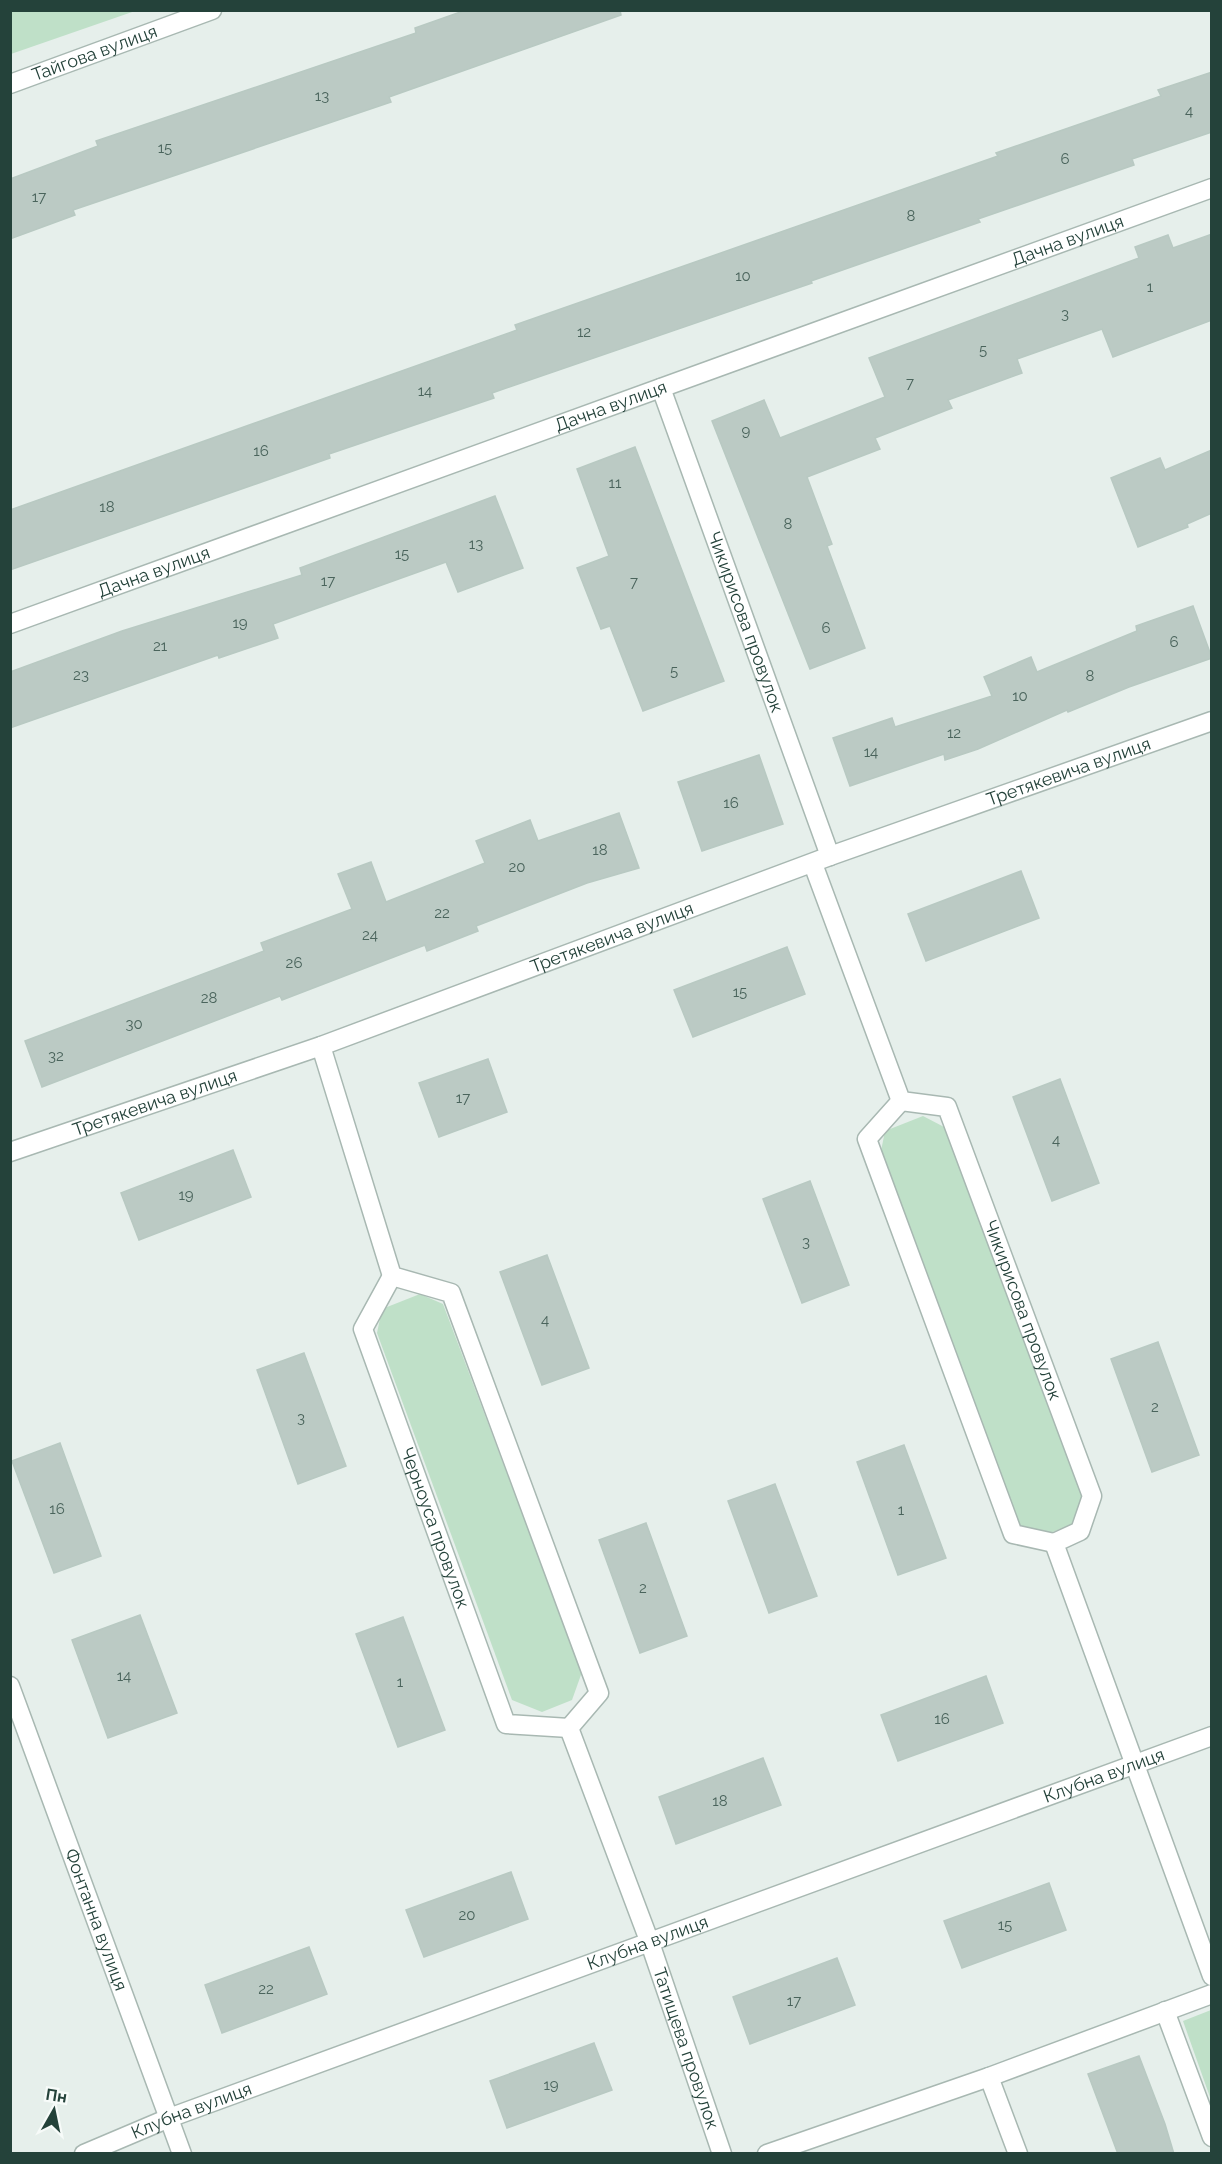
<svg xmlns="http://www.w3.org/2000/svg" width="1222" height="2164" font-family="Raleway,sans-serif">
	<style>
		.green { fill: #bfe0c8 }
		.building { fill: #bbcac4; stroke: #b8c9c2; stroke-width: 1.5 }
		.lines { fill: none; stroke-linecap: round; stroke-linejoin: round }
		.minor-casing { stroke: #a8b8b2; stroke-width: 21 }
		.minor { stroke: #fff; stroke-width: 18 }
		.labels { text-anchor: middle; stroke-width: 5; stroke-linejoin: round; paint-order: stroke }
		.number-label { font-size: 15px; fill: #4a645c }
		.street-label { font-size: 18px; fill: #24423a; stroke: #f7fbf9 }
	</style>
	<rect width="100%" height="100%" fill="#e6efeb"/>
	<!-- green -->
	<g class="green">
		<polygon points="11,10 135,10 135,11 11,54"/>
		<polygon points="923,1116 946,1128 1086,1495 1076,1523 1045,1535 1015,1523 880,1156 885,1131"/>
		<polygon points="420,1294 443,1304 582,1672 572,1700 542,1712 512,1700 377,1333 382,1309"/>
		<polygon points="1211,2010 1212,2010 1211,2100 1183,2021"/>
	</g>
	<!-- building -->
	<g class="building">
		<polygon points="466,10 620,10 621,15 389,97 391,102 73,210 75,215 10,239 10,179 98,146 96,141 416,33 415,28"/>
		<polygon points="1212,72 1212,132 1132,159 1134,165 978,219 980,222 811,281 812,283 492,393 494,398 329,454 330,458 10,570 10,510 517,330 515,325 998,156 996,153 1161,96 1158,90"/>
		<polygon points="1212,234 1212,320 1113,357 1102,329 1017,359 1022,373 948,400 952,408 875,438 880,449 807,477 832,544 827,546 865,648 810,669 712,421 764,400 780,438 885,397 869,358 1139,258 1135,247 1168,235 1173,248"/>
		<polygon points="635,447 724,681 643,711 610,626 601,629 577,568 609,556 577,469"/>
		<polygon points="1212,450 1212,513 1187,524 1188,527 1138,547 1111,478 1160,458 1165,470"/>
		<polygon points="495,496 523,568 458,592 446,562 273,624 278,638 219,658 218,655 10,728 10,672 122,631 302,575 300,568"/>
		<polygon points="1193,606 1212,658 1129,687 1068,712 1067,710 978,749 945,760 944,754 850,786 833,738 892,718 895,727 992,696 984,677 1031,657 1037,672 1137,631 1136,626"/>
		<polygon points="759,755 783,824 702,851 678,782"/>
		<polygon points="619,813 639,868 587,883 476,926 478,931 427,951 425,945 282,1000 280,996 42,1087 25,1041 264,951 261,943 352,909 338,874 371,862 386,902 485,863 476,841 530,820 538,841"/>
		<polygon points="1021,871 1039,918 926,961 908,914"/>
		<polygon points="787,947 805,994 693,1037 674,990"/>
		<polygon points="488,1059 507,1112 439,1137 419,1083"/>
		<polygon points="1060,1079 1099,1183 1052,1201 1013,1097"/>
		<polygon points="233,1150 251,1197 139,1240 121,1193"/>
		<polygon points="810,1181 849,1285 802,1303 763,1199"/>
		<polygon points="547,1255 589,1368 542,1385 500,1272"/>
		<polygon points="1158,1342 1199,1455 1152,1472 1111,1359"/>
		<polygon points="304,1353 346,1466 298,1484 257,1370"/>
		<polygon points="60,1443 101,1556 54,1573 12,1461"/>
		<polygon points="904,1445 946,1558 898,1575 857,1462"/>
		<polygon points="775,1484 817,1596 769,1613 728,1501"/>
		<polygon points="646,1523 687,1636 640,1653 599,1540"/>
		<polygon points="140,1615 177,1713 108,1738 72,1640"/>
		<polygon points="403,1617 445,1730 398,1747 356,1634"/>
		<polygon points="986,1676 1003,1723 898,1761 881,1715"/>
		<polygon points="763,1758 781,1805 676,1844 659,1797"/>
		<polygon points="511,1872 528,1919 424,1957 406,1910"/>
		<polygon points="1049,1883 1066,1930 962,1968 944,1921"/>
		<polygon points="309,1947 327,1994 222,2033 205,1985"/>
		<polygon points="837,1958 855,2005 750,2044 733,1997"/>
		<polygon points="594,2043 612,2090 507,2128 490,2081"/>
		<polygon points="1139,2056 1165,2124 1174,2154 1118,2154 1088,2074"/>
	</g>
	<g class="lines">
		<defs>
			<g id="minor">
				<path id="s1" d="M10 84 212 10"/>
				<path id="s2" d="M661 388 830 856"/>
				<path id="s3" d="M10 624 1212 188"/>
				<path id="s4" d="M813 864 901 1101 947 1107 1092 1496 1080 1531 1054 1543 1212 1976"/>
				<path id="s5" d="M321 1046 392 1276 451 1293 599 1693 569 1728 650 1943 722 2154"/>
				<polyline points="901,1101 867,1139 1013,1534 1054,1543"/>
				<path id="s6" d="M10 1152 321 1046 830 856 1212 721"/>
				<path id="s7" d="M392 1276 363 1329 506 1724 569 1728"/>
				<path id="s8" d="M10 1686 182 2154"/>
				<polyline points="1165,2011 1212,2137"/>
				<polyline points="989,2077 1018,2154"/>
				<path id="s9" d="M84 2154 169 2118 1212 1736"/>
				<polyline points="767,2154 989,2077 1212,1994"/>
			</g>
		</defs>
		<!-- minor casing -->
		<use href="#minor" class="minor-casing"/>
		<!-- minor -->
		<use href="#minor" class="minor"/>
	</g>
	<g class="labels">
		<!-- number labels -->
		<g class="number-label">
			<text x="322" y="101">13</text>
			<text x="1189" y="116">4</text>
			<text x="165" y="153">15</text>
			<text x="1065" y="164">6</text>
			<text x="39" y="202">17</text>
			<text x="911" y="221">8</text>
			<text x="743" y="281">10</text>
			<text x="1150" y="292">1</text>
			<text x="1065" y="319">3</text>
			<text x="584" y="337">12</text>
			<text x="983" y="355">5</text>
			<text x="910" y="388">7</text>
			<text x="425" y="396">14</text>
			<text x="746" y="436">9</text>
			<text x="261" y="456">16</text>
			<text x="615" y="488">11</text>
			<text x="107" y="512">18</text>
			<text x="788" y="529">8</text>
			<text x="476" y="549">13</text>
			<text x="402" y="559">15</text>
			<text x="328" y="586">17</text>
			<text x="634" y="587">7</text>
			<text x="240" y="628">19</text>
			<text x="826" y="633">6</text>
			<text x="1174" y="647">6</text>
			<text x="160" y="651">21</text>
			<text x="674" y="676">5</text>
			<text x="81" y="680">23</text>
			<text x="1090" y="681">8</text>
			<text x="1020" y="701">10</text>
			<text x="954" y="738">12</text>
			<text x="871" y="757">14</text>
			<text x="731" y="808">16</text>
			<text x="600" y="855">18</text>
			<text x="517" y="872">20</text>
			<text x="442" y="918">22</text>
			<text x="370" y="940">24</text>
			<text x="294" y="968">26</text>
			<text x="740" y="997">15</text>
			<text x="209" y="1003">28</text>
			<text x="134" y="1029">30</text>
			<text x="56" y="1061">32</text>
			<text x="463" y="1103">17</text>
			<text x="1056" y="1145">4</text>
			<text x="186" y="1200">19</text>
			<text x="806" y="1247">3</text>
			<text x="545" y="1325">4</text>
			<text x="1155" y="1412">2</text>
			<text x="301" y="1423">3</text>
			<text x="57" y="1514">16</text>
			<text x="901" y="1515">1</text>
			<text x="643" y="1593">2</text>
			<text x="124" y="1681">14</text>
			<text x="400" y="1687">1</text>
			<text x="942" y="1724">16</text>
			<text x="720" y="1806">18</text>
			<text x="467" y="1920">20</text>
			<text x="1005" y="1930">15</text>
			<text x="266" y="1994">22</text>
			<text x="794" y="2006">17</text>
			<text x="551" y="2090">19</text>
		</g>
		<!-- street labels -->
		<g class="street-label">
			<text dy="6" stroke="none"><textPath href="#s1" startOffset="90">Тайгова вулиця</textPath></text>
			<text dy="6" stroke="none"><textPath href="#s3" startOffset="1125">Дачна вулиця</textPath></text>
			<text dy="6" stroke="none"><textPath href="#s3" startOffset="639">Дачна вулиця</textPath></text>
			<text dy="6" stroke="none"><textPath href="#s3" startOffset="153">Дачна вулиця</textPath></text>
			<text dy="6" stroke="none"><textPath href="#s2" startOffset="249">Чикирисова провулок</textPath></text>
			<text dy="6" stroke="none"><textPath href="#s6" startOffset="1125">Третякевича вулиця</textPath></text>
			<text dy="6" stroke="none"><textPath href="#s6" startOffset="639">Третякевича вулиця</textPath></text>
			<text dy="6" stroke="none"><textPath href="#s6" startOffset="153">Третякевича вулиця</textPath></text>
			<text dy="6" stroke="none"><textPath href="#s4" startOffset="516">Чикирисова провулок</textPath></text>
			<text dy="6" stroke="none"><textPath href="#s7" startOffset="272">Черноуса провулок</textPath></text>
			<text dy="6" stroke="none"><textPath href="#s9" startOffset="1088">Клубна вулиця</textPath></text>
			<text dy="6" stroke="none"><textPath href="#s8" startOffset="249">Фонтанна вулиця</textPath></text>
			<text dy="6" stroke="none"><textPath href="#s9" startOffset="602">Клубна вулиця</textPath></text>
			<text dy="6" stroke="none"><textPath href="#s5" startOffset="1116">Татищева провулок</textPath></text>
			<text dy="6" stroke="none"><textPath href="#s9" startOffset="116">Клубна вулиця</textPath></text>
		</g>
	</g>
	<!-- border -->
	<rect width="1222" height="2164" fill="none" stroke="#24423a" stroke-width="24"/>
	<!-- north arrow -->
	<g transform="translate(54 2110) rotate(9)" stroke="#f7fbf9" stroke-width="4.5" paint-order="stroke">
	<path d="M0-4.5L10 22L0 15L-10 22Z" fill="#24423a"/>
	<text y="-9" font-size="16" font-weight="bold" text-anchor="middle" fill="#24423a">Пн</text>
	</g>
</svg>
